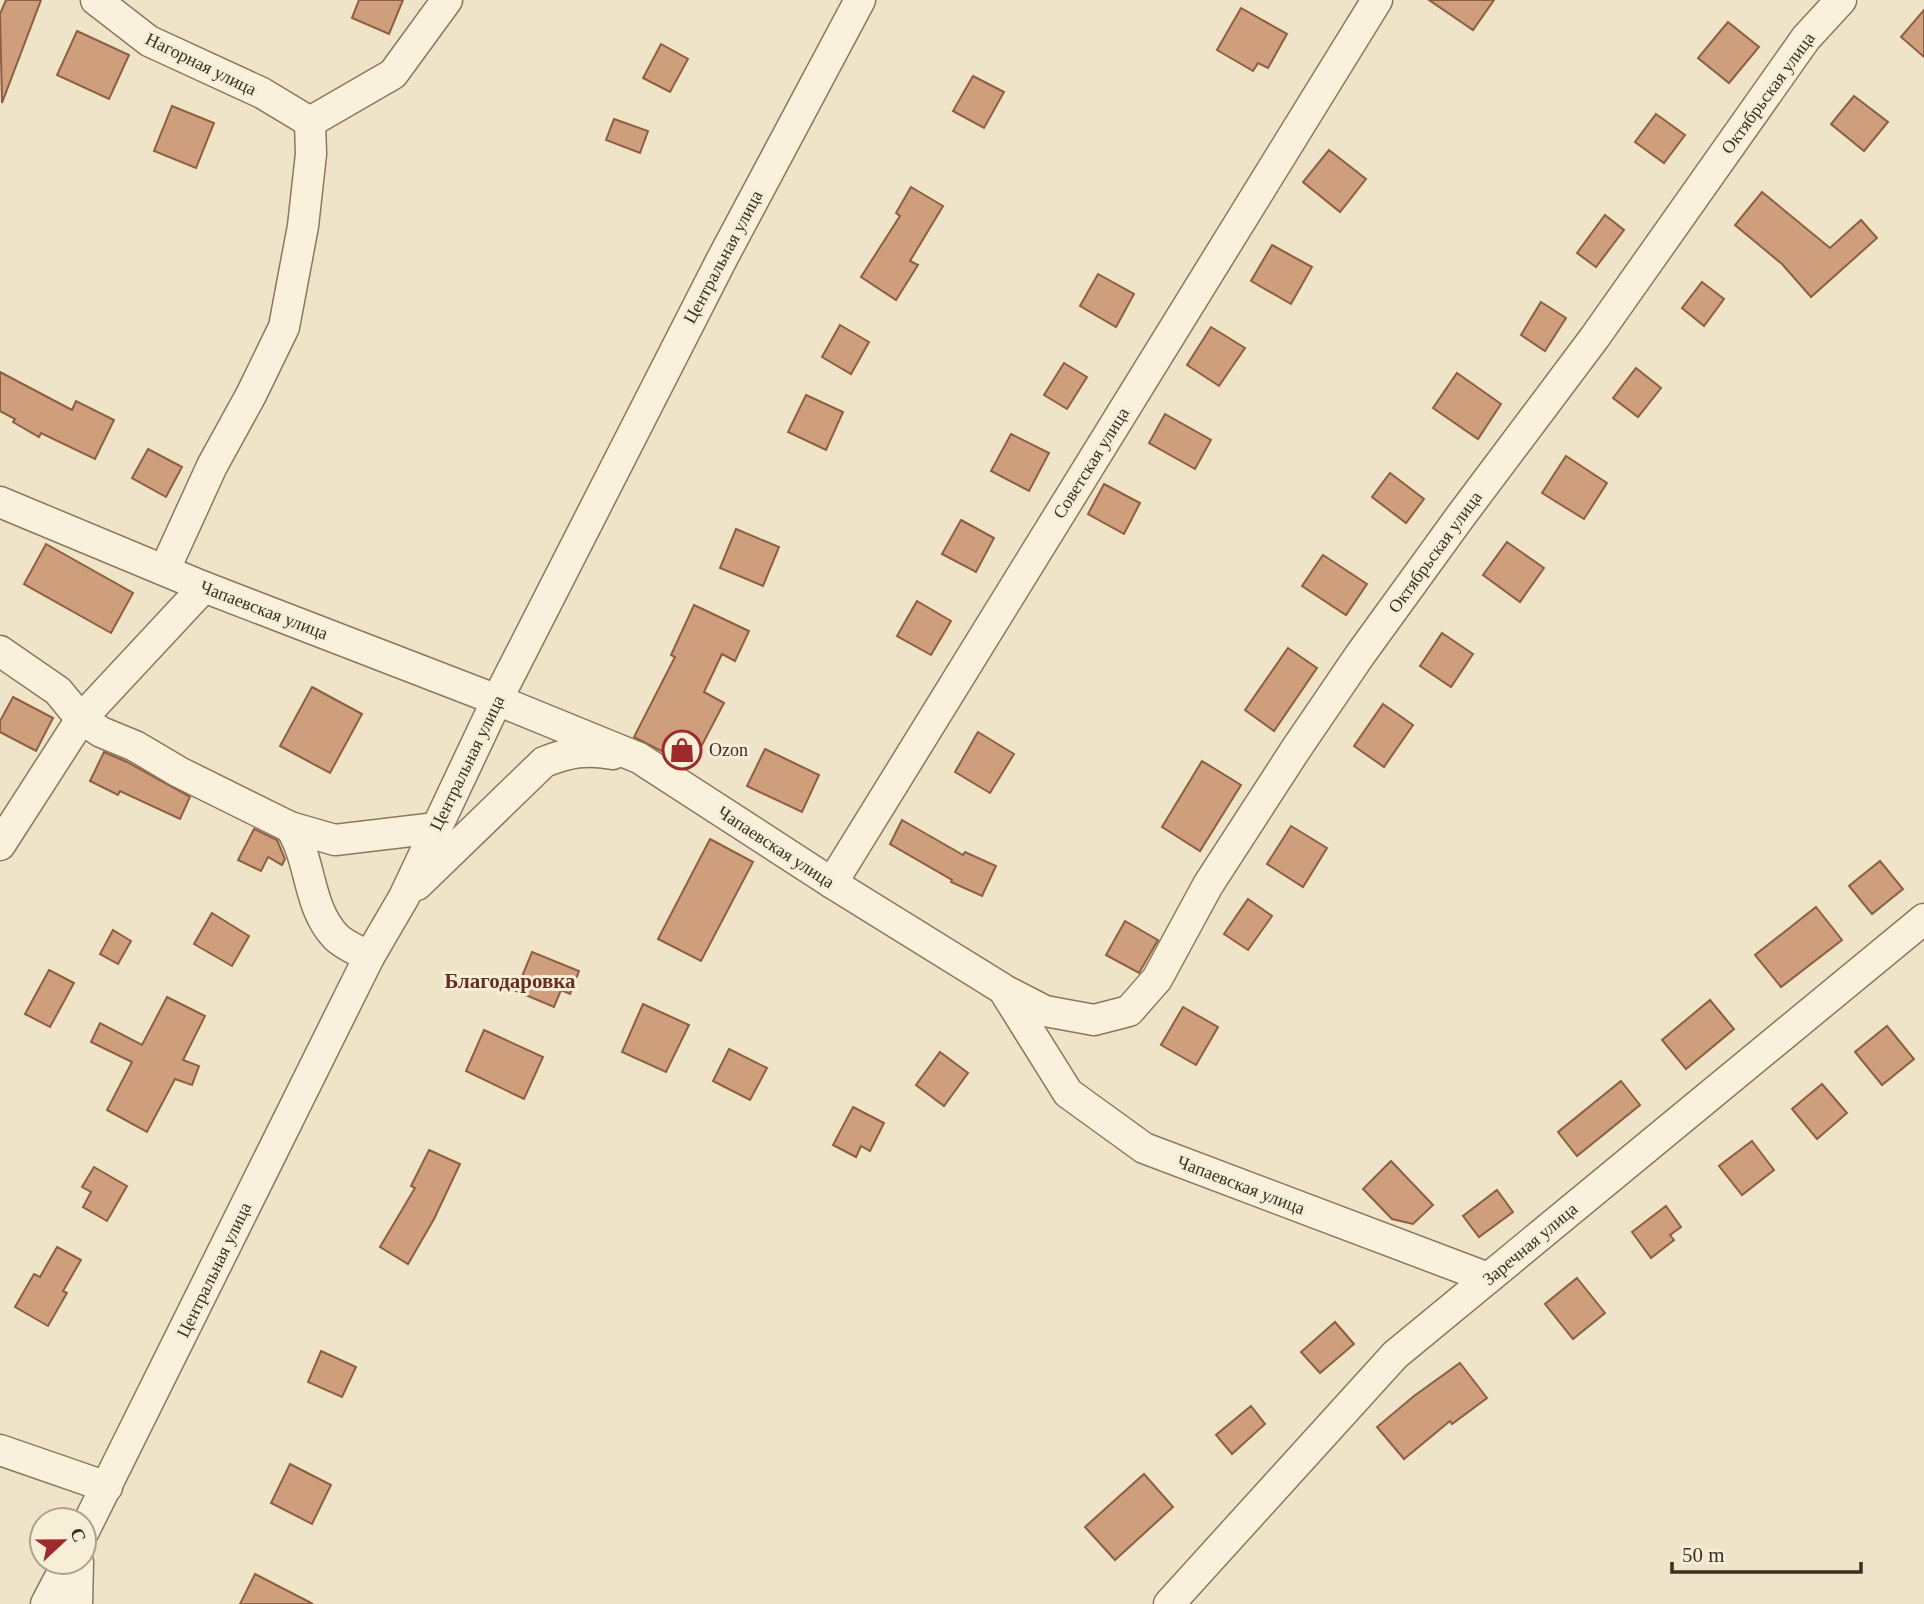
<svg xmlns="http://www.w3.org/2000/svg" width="1924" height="1604" font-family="Georgia,serif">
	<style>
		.building { fill: #cf9f7d; stroke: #8d5f41; stroke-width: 2 }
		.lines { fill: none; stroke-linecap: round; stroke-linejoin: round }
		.minor-casing { stroke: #8d765c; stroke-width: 33 }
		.minor { stroke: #faf1dc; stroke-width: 30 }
		.labels { text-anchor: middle; stroke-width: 6; stroke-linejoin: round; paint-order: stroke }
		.street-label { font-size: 18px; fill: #3d2e20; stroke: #f7eed8 }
		.poi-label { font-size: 18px; fill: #3d2e20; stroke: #f7eed8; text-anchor: start }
		.quarter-label { font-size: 21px; font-weight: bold; fill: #6b2e1e; stroke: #f7eed8 }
	</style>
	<rect width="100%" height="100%" fill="#f0e4c8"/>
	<!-- building -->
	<g class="building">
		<polygon points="6,0 41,0 2,103 0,14"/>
		<polygon points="359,0 403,0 389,34 352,18"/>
		<polygon points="1429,0 1494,0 1473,30"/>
		<polygon points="1241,8 1287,34 1268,68 1258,63 1253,71 1217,50"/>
		<polygon points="1924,10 1924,57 1901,37"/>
		<polygon points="1728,22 1759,47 1729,83 1698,58"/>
		<polygon points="77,31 129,55 109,99 57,75"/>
		<polygon points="661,44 688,59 670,92 643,78"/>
		<polygon points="973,76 1004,92 984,128 953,111"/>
		<polygon points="1854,96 1888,122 1864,151 1831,124"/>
		<polygon points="172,106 214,123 196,168 154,151"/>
		<polygon points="1656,114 1685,135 1664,163 1635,142"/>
		<polygon points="614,119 648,131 640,153 606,140"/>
		<polygon points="1329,150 1366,179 1340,212 1303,182"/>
		<polygon points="911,187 943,206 910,261 918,265 896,300 861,277 900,216 896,213"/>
		<polygon points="1762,192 1830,248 1861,220 1877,238 1811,297 1782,264 1735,225"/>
		<polygon points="1605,215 1624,230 1596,267 1577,253"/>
		<polygon points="1272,245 1312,267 1291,304 1251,281"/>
		<polygon points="1098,274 1134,294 1116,327 1080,306"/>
		<polygon points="1702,282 1724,299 1704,326 1682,308"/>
		<polygon points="1541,302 1566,318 1545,351 1521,335"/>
		<polygon points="840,325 869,342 851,374 822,357"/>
		<polygon points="1211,327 1245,348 1219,386 1187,365"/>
		<polygon points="1064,363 1087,377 1067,409 1044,395"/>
		<polygon points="1636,368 1661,388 1638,417 1613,398"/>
		<polygon points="0,372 72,410 76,401 114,420 95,459 41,433 39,437 13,422 15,419 0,411"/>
		<polygon points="1457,373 1501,404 1478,439 1433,408"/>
		<polygon points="806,395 843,412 826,450 788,432"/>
		<polygon points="1165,414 1211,440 1195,469 1149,443"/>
		<polygon points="1011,434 1049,453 1029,491 991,471"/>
		<polygon points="148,449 182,467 166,497 132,478"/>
		<polygon points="1566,456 1607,483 1584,519 1542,493"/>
		<polygon points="1390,473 1424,499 1406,523 1372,497"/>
		<polygon points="1104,484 1140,503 1124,534 1088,514"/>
		<polygon points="961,520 994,538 976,572 942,554"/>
		<polygon points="736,529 779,547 763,586 720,568"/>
		<polygon points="1507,542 1544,568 1520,602 1483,575"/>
		<polygon points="46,544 133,593 111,633 24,584"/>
		<polygon points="1323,555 1367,584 1346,615 1302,586"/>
		<polygon points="917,601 951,621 931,655 897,636"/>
		<polygon points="694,605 749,631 735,661 722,654 704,692 724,703 691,766 634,737 675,657 671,655"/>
		<polygon points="1442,633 1473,654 1451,687 1420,666"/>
		<polygon points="1288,648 1317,668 1274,731 1245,710"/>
		<polygon points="312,687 362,714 330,773 280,746"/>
		<polygon points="13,697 53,718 36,751 0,732 0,721"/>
		<polygon points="1383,704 1413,725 1384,767 1354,746"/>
		<polygon points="978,732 1014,754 990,793 955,772"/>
		<polygon points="765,749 819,775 802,812 747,786"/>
		<polygon points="104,752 127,762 190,797 180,819 120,791 118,795 90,781"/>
		<polygon points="1202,761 1241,785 1200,851 1162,827"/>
		<polygon points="902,820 963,855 965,852 996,866 982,896 951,882 952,880 890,844"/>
		<polygon points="1291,826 1327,848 1303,887 1267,864"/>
		<polygon points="254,829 277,840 285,859 282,865 268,857 261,871 238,860"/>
		<polygon points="710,839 753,862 701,961 658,939"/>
		<polygon points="1880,861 1903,889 1872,914 1849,886"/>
		<polygon points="1248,899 1272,916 1248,950 1224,934"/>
		<polygon points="1816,907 1842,940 1781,987 1755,955"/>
		<polygon points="212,913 249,936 232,966 194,944"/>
		<polygon points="1125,921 1158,940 1139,973 1106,955"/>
		<polygon points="113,930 131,941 118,964 100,954"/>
		<polygon points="532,952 579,971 570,994 561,990 554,1007 516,991"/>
		<polygon points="49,970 74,983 50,1027 25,1014"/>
		<polygon points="167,997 205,1016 183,1060 199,1066 192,1085 175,1079 147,1132 107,1110 132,1062 91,1042 100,1023 142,1045"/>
		<polygon points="1710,1000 1734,1029 1686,1069 1662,1040"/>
		<polygon points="643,1004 689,1025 666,1072 622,1052"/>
		<polygon points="1183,1007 1218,1027 1196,1065 1161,1045"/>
		<polygon points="1887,1026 1914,1059 1882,1085 1855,1052"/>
		<polygon points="484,1030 543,1057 524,1099 466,1071"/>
		<polygon points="729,1049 767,1068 750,1100 713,1081"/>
		<polygon points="940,1052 968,1073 944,1106 916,1085"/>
		<polygon points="1621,1081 1640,1105 1577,1156 1558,1132"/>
		<polygon points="1822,1084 1847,1113 1817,1139 1792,1109"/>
		<polygon points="853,1107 884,1123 870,1151 861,1146 856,1157 833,1145"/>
		<polygon points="1752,1141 1774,1170 1742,1195 1719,1166"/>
		<polygon points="429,1150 460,1164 434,1219 408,1264 380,1247 415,1188 411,1186"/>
		<polygon points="1391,1161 1433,1205 1413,1224 1392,1219 1363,1189"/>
		<polygon points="94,1167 127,1186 107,1221 83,1207 91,1192 82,1187"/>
		<polygon points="1497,1190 1513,1212 1479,1237 1463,1216"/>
		<polygon points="1666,1206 1681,1227 1670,1235 1674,1240 1651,1258 1632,1232"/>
		<polygon points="57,1247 81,1260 63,1291 67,1293 48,1326 15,1307 34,1274 40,1277"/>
		<polygon points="1577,1278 1605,1313 1573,1339 1545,1304"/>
		<polygon points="1335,1322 1354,1344 1320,1373 1301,1352"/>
		<polygon points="321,1351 356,1367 342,1397 308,1382"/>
		<polygon points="1460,1363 1487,1398 1452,1424 1450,1421 1404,1459 1377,1427 1414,1396"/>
		<polygon points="1251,1406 1265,1424 1232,1454 1216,1435"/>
		<polygon points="290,1464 331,1485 312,1524 271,1503"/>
		<polygon points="1144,1474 1173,1507 1115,1560 1085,1527"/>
		<polygon points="255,1574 313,1604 240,1604"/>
	</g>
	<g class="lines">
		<defs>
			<g id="minor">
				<polyline points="96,0 149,41 262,93 310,122"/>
				<polyline points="310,122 393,74 447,0"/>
				<polyline points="0,502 204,587 497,700 639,758 832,883 1003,989 1068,1093 1144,1148 1488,1278"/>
				<polyline points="165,569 212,466 251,395 284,327 303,226 311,154 310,122"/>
				<polyline points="0,651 58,691 81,719 101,732 135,746 179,772 290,827 335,840 436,828"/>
				<path d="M290 827C312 860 307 907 336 937 344 945 359 951 369 957"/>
				<polyline points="0,845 81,719 204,587"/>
				<polyline points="832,883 1377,0"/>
				<path d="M417 885 544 762C569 752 586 749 613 754"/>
				<polyline points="1006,991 1045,1011 1094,1020 1129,1011 1157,979 1208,885 1296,749 1360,655 1460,517 1595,337 1806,38 1841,0"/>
				<polyline points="0,1450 107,1487"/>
				<polyline points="84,1531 369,957 404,897 497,700 723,257 860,0"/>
				<polyline points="46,1604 68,1562"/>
				<polyline points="77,1604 78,1562"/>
				<polyline points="1169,1604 1395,1355 1924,919"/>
			</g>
		</defs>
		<!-- minor casing -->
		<use href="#minor" class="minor-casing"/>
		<!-- minor -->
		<use href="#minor" class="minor"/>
	</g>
	<!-- icons -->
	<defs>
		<symbol id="shop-ring" viewBox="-11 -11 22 22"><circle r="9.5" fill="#f7eed8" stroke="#9e2a2b" stroke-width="1.5"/><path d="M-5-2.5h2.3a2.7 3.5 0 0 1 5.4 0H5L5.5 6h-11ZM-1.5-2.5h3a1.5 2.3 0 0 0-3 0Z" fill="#9e2a2b"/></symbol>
	</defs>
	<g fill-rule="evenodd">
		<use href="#shop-ring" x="660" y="728" width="44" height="44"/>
	</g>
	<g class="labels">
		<!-- street labels -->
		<g class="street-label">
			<text transform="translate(201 64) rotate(26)" y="6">Нагорная улица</text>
			<text transform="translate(1768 93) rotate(-54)" y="6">Октябрьская улица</text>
			<text transform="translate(723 257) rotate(-62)" y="6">Центральная улица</text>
			<text transform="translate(1091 463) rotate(-58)" y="6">Советская улица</text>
			<text transform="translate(1435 552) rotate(-54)" y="6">Октябрьская улица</text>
			<text transform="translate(264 610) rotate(21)" y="6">Чапаевская улица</text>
			<text transform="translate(467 763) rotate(-64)" y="6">Центральная улица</text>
			<text transform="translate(776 847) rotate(33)" y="6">Чапаевская улица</text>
			<text transform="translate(1241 1185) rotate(21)" y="6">Чапаевская улица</text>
			<text transform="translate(1530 1244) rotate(-40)" y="6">Заречная улица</text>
			<text transform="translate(214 1270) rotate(-64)" y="6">Центральная улица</text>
		</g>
		<!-- poi labels -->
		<g class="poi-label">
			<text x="709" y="756">Ozon</text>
		</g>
		<!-- quarter labels -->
		<g class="quarter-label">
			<text x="510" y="988">Благодаровка</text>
		</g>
	</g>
	<!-- north arrow -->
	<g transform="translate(63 1541) rotate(68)"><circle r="33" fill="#f7eed8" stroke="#ada18e" stroke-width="2"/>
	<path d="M0-5L12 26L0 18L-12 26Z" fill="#9e2a2b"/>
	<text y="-10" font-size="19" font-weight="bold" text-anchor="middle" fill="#3d2e20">С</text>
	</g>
	<!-- scale -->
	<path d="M1672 1562v10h189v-10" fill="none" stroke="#3d2e20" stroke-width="3.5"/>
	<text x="1682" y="1562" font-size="21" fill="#3d2e20" stroke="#f7eed8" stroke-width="5" paint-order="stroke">50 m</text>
</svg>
